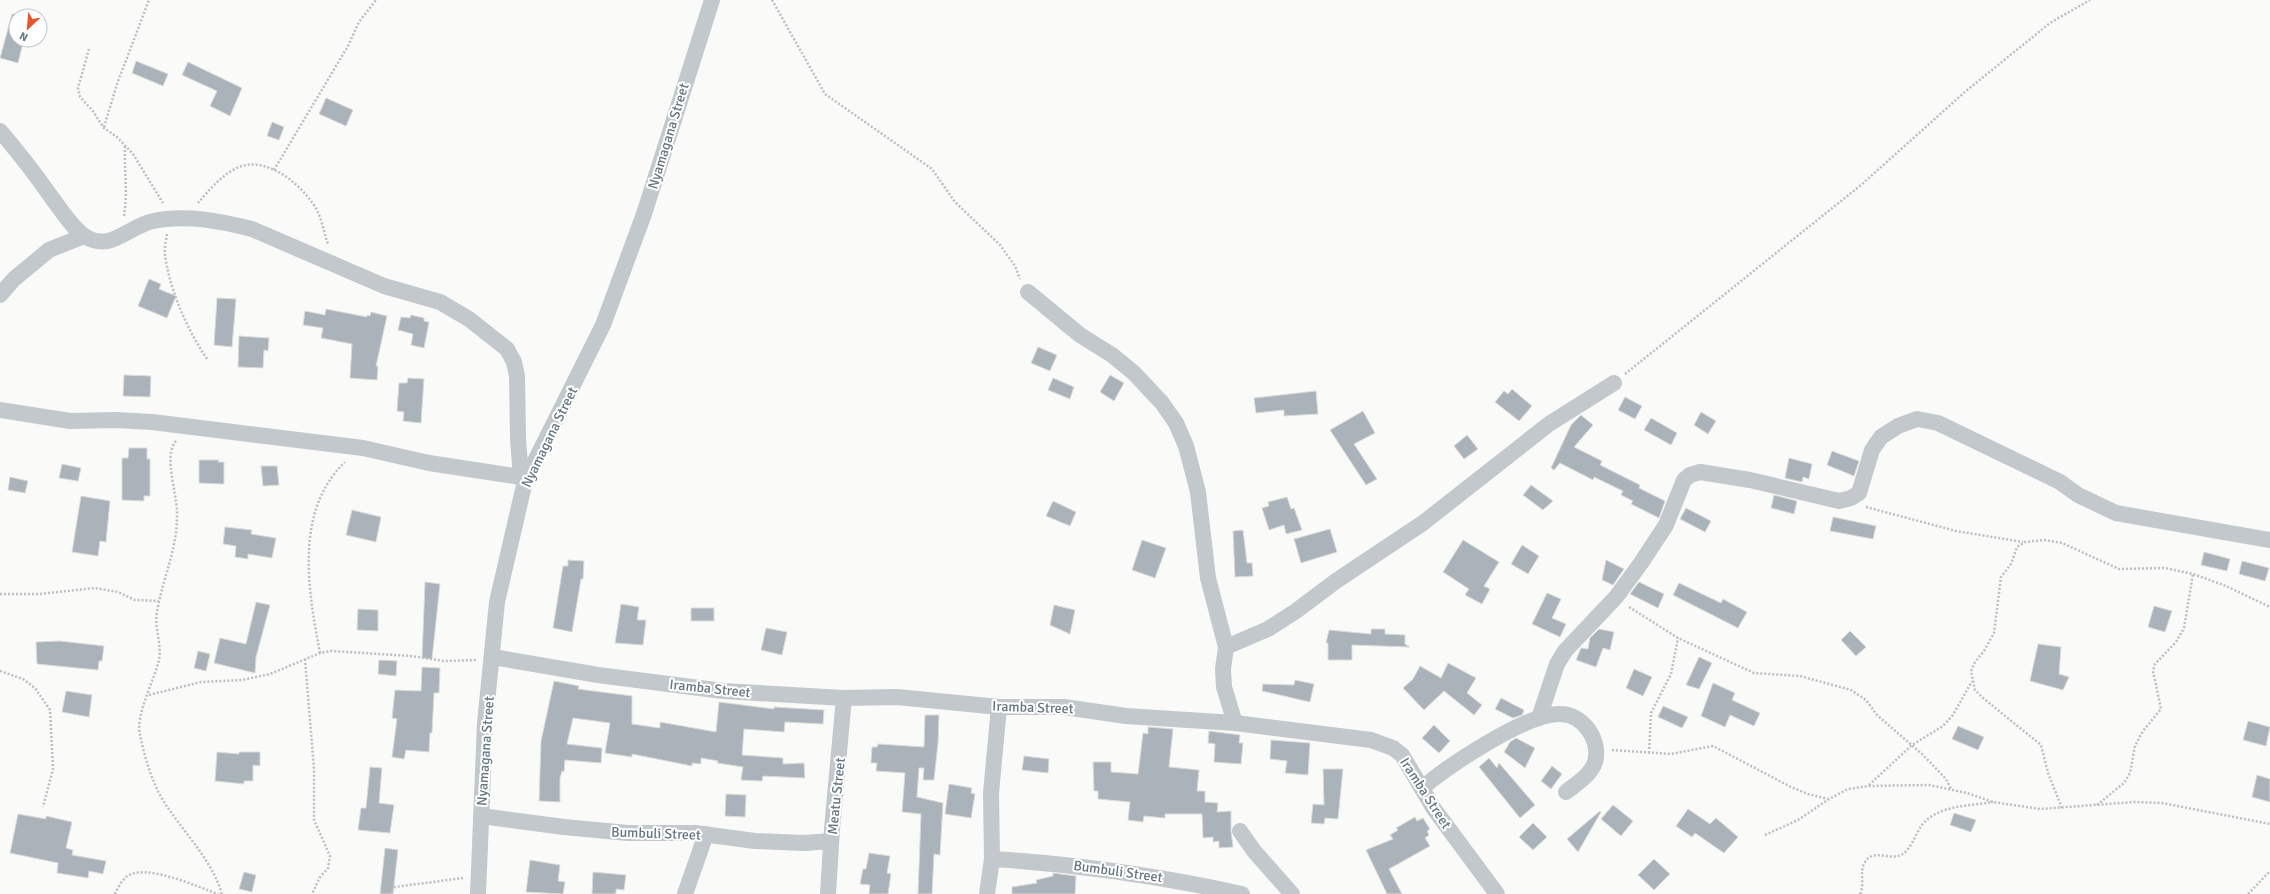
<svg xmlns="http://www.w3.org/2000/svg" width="2270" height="894" font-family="Signika,sans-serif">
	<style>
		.building { fill: #aab3b9; stroke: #dcdcda }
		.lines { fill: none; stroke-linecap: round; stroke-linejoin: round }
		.path { stroke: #bbbfc2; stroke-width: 2.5; stroke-dasharray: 2 2; stroke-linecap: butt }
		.street { stroke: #c3c8cc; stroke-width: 16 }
		.labels { text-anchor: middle; stroke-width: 4; stroke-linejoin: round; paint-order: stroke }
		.street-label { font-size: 14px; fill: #657683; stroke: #fff }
	</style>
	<rect width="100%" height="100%" fill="#fafaf8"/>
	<!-- building -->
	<g class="building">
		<polygon points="12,14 16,14 16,41 23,43 18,63 0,58"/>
		<polygon points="136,61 168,74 163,86 132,73"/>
		<polygon points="188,62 242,88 230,116 210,106 217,91 182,75"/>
		<polygon points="326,98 353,110 346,126 319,114"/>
		<polygon points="272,122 284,127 279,140 267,136"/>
		<polygon points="149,279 161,284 159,289 176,296 167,318 138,306"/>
		<polygon points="217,298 236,299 232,347 214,345"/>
		<polygon points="326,309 367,317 367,315 370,316 371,312 387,316 376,366 378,366 377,380 350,378 352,344 321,338 323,328 303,325 305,311 325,315"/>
		<polygon points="411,315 424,318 424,321 429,322 424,348 411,345 413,334 398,330 401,317 410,318"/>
		<polygon points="239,336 269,338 268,351 264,350 263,368 238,367"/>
		<polygon points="1038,347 1057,355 1050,371 1031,363"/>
		<polygon points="124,375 151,376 150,397 123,396"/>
		<polygon points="1110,375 1124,383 1114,401 1100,392"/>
		<polygon points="408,378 424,379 421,423 403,421 404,412 397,411 399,383 407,383"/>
		<polygon points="1053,378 1074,387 1070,399 1048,390"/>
		<polygon points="1512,389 1532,406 1519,421 1495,402 1504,391 1508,394"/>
		<polygon points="1316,391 1318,414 1284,416 1284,410 1256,413 1254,398"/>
		<polygon points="1625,397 1642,406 1635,419 1618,410"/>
		<polygon points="1363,411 1375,433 1354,444 1377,479 1366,485 1330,430"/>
		<polygon points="1701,412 1716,421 1708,434 1694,425"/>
		<polygon points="1581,415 1593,425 1574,447 1602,461 1600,465 1640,485 1639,488 1665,501 1659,518 1631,504 1633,501 1621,495 1623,491 1594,477 1593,480 1560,463 1554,470 1551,468 1571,425"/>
		<polygon points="1651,418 1677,433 1671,445 1644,430"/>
		<polygon points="1467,435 1478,449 1464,459 1454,446"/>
		<polygon points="129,448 147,448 147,459 150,459 150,496 144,496 144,501 122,500 122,458 128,458"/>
		<polygon points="1832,451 1859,461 1854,476 1827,465"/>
		<polygon points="1789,458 1812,464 1809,479 1803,477 1802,482 1785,478"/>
		<polygon points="199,460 219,460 218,462 224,462 224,484 199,483"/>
		<polygon points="62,464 81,468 78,481 59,478"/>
		<polygon points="261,466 277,466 279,485 263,486"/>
		<polygon points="10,477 28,481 25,493 8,490"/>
		<polygon points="1531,485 1553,501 1543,510 1523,495"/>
		<polygon points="1774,495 1797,501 1794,514 1771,508"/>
		<polygon points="81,496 110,501 106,542 100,541 98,556 72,552"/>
		<polygon points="1287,497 1291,509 1294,508 1302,530 1286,534 1284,525 1269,530 1262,508 1269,506 1268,502"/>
		<polygon points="1053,501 1076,512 1070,526 1046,516"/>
		<polygon points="1686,508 1711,521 1705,532 1680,519"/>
		<polygon points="352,510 381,517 376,542 346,535"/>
		<polygon points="1833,517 1876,526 1873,539 1830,531"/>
		<polygon points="225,527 252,530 251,534 276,538 272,558 248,554 248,559 235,557 236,546 223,544"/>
		<polygon points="1330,529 1337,552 1301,563 1294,539"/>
		<polygon points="1243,530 1247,563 1252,563 1253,576 1235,577 1233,531"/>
		<polygon points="1142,540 1166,548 1155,578 1132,570"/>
		<polygon points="1463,540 1499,562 1484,586 1490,589 1482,604 1465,595 1469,589 1443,572"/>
		<polygon points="1522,545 1539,556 1528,574 1511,564"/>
		<polygon points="2204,552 2230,559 2227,571 2201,565"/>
		<polygon points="568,560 584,561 583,579 581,579 572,632 553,628 563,566 568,566"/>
		<polygon points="1606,560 1624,569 1613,585 1602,580"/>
		<polygon points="2242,561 2269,568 2265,581 2239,574"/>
		<polygon points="425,582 440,584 432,659 422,658"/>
		<polygon points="1639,582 1664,594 1658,608 1630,594"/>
		<polygon points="1679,583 1721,603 1723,599 1747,612 1738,628 1673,595"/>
		<polygon points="1547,593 1561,599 1552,618 1566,624 1560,637 1532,624"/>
		<polygon points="256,602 270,605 256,657 255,673 214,663 220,638 246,644"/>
		<polygon points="621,604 639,607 637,620 646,620 643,645 615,643"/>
		<polygon points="1054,605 1075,610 1070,634 1050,625"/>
		<polygon points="2154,606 2172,611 2165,632 2148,627"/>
		<rect x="691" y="608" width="23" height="13"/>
		<polygon points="358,609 378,610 378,631 357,630"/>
		<polygon points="766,628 787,632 782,655 761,650"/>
		<polygon points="1371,629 1385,629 1385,634 1405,635 1405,644 1410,647 1352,645 1352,660 1328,660 1328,643 1326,643 1329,630 1371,634"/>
		<polygon points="1599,629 1614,632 1610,650 1603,648 1596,667 1576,660 1581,648 1588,649 1590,638"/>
		<polygon points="1850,631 1866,647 1856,656 1841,640"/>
		<polygon points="60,641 104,646 102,661 99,661 98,670 37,664 36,642"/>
		<polygon points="2038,644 2061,647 2059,674 2069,677 2063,690 2030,681"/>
		<polygon points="198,651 210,654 206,671 194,668"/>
		<polygon points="1699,657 1712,663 1699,689 1686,685"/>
		<polygon points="379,660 397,661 396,676 378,674"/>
		<polygon points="1448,663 1476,678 1467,693 1482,705 1474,715 1444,691 1424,710 1403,688 1413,679 1420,666 1441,678"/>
		<polygon points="422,667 440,668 439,693 434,693 432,733 430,733 429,752 406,750 404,759 392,757 397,719 392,718 395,690 421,691"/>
		<polygon points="1634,669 1652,677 1643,696 1626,688"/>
		<polygon points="1295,680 1314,684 1310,702 1262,691 1263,684 1294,685"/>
		<polygon points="554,681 579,686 578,689 632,696 632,724 660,728 660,722 716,732 719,702 774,709 774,707 824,710 823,724 785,722 784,732 744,729 742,755 783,758 783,764 804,763 805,778 763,776 762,781 741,780 743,767 717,763 718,761 701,758 701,764 692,763 692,766 632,754 632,757 605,753 610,723 573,718 567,744 602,748 601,763 565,760 564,772 562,771 560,778 560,802 539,801 541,741"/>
		<polygon points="1713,683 1735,693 1732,700 1760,713 1754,726 1730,715 1725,727 1701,716"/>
		<polygon points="66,691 92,695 89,717 62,712"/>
		<polygon points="1501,698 1524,710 1522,715 1513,718 1495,709"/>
		<polygon points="1663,706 1688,717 1682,728 1658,717"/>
		<polygon points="925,715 939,715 938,743 934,780 923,780 924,768 919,768 917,797 943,803 940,855 934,854 932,894 918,894 921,814 902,812 905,773 876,771 877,763 871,763 872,747 877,747 878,744 924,747"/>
		<polygon points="2248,721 2270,727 2266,746 2243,740"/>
		<polygon points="1434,725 1450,741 1439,753 1422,738"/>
		<polygon points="1958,726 1984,737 1978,750 1952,739"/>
		<polygon points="1148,727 1173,729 1169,767 1199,770 1197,791 1205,791 1205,802 1218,803 1217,812 1231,811 1231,831 1233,847 1219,848 1219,841 1213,842 1213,837 1203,838 1202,814 1165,814 1165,818 1144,816 1143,822 1128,820 1130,802 1098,799 1098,791 1094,791 1093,762 1111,762 1111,772 1138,774 1143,733 1148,734"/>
		<polygon points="1209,731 1240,735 1239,743 1243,743 1241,764 1214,762 1215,744 1208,743"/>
		<polygon points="1516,738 1535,748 1525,768 1504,752 1510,742"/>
		<polygon points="1271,740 1310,743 1308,775 1285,773 1287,761 1270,759"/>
		<polygon points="217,752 239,754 239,752 260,752 260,766 253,765 253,781 244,781 244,784 215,781"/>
		<polygon points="1024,756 1049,759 1048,773 1022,770"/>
		<polygon points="1489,758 1497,768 1499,763 1535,805 1520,818 1479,767"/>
		<polygon points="1552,766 1562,774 1551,789 1541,781"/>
		<polygon points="370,767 382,768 379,803 394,805 390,833 358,830 361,808 366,808"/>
		<polygon points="1323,769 1343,769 1338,819 1325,818 1324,824 1311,823 1313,804 1324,805"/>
		<polygon points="2257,775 2270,779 2270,802 2252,797"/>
		<polygon points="949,784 972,788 971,793 975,794 971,818 945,814"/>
		<polygon points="726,794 746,795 745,817 725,816"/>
		<polygon points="1613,805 1633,821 1621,836 1601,819"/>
		<polygon points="1688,809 1710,824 1716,818 1738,837 1724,853 1695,833 1692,837 1676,826"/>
		<polygon points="1600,811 1601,812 1578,852 1567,839"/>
		<polygon points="1954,813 1976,820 1971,832 1950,825"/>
		<polygon points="18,814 46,819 46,816 72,822 66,848 73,850 72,855 106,861 103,874 89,871 88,878 57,873 58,863 10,853"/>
		<polygon points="1415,817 1417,821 1423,818 1430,829 1427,831 1429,835 1425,838 1430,846 1389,869 1402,894 1387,894 1366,850 1393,839 1390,835 1398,830 1396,828"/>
		<polygon points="1533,823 1547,837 1533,850 1519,837"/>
		<polygon points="385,848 398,850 393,894 380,894"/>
		<polygon points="869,853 890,856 887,873 891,874 888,894 869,894 870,885 860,884 863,869 866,869"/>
		<polygon points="1654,859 1670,874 1654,890 1638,875"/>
		<polygon points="530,860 560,865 558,881 565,882 563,894 526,892"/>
		<polygon points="244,872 256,875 252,892 239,889"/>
		<polygon points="593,872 626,875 624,890 616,889 616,894 592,894"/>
		<polygon points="1053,873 1076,876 1075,894 1012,894 1012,887 1037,883 1036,880 1053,876"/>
	</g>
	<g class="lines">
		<!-- path -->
		<g class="path">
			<polyline points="772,0 825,94 932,169 955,202 1000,245 1015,266 1020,279"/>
			<polyline points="89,49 78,88 80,97 92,110 104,128 117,137 133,154 163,203"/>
			<polyline points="104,127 117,84 149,0"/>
			<polyline points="274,170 348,46 359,22 376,0"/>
			<path d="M198 203C209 190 225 171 242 166 269 158 300 184 313 204 322 216 323 231 328 244"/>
			<path d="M124 216C128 192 124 169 125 146"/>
			<path d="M167 234C166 241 164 249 165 255 170 291 187 329 207 359"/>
			<polyline points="1625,374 1861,185 1966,91 2050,23 2090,0"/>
			<path d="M176 441C163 455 177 493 177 512 178 549 163 576 157 612 154 628 162 643 159 660 154 681 135 716 140 735 145 759 153 787 168 808 187 836 212 861 222 894"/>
			<polyline points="1866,507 1956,531 2023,542"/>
			<polyline points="0,594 39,594 95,588 118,592 135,600 159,601"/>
			<polyline points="1629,607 1678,638 1754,673 1800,676 1851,690 1866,700 1877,715 1923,755 1946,779 1951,789"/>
			<path d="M320 653C308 590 294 511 345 462"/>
			<polyline points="305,659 314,769 314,820 330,856 328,868 320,877 312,894"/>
			<polyline points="0,671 23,679 35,688 50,710 53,769 43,807"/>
			<polyline points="149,695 201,682 242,680 270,674 320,653 331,651 411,656 444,661 476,660"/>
			<polyline points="1612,750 1671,754 1713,746 1791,787 1808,794 1828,799"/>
			<polyline points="1649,753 1651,713 1671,674 1678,638"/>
			<polyline points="1869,785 1912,745 1943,726 1953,715 1972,681"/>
			<polyline points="2097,805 2124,783 2130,773 2135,746 2143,731 2161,709 2153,671 2155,664 2176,642 2184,628 2193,574"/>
			<polyline points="2062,808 2048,773 2041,745 1983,698 1975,690 1971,671 1975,662 1984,651 1994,633 2001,577 2011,564 2017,547 2025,542 2045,540 2062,543 2119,569 2165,568 2193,574 2226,586 2270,607"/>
			<polyline points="1765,835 1798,820 1829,799 1848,789 1868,786 1929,785 1967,793 1993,802 2040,809 2134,802 2162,803 2270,824"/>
			<path d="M115 894C117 889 121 882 125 878 142 861 198 887 218 894"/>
			<polyline points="389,894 395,887 463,878"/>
			<path d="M1860 894C1865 884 1859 871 1865 862 1874 847 1892 863 1904 853 1912 847 1916 833 1922 825 1938 805 1969 806 1993 802"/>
			<polyline points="2248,894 2270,871"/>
		</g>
		<!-- street -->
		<g class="street">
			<path d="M0 131C19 153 36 175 52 198 62 211 72 228 86 237 111 252 129 226 153 221 185 214 220 221 252 229L384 286 440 302 469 319 507 349 514 362 517 376 518 439 521 477"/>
			<polyline points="1028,292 1080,335 1112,355 1134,373 1162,403 1176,423 1186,446 1198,492 1208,578 1226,647 1223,669 1224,687 1235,723"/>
			<polyline points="0,295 14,279 49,250 84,236"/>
			<polyline points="0,410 70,421 116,420 152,422 363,448 429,463 521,477 525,481"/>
			<polyline points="1226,647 1268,629 1296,611 1336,581 1423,523 1549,424 1614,383"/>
			<polyline points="493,657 598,675 723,691 844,698 897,697 999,707 1064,707 1126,716 1235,723 1371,740 1393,748 1402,755 1434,809 1497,894"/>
			<polyline points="1539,718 1557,664 1565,651 1616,597 1641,563 1666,525 1684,480 1690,475 1700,472 1750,480 1839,501 1851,498 1859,493 1872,450 1881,437 1898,426 1917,419 1938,423 2060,482 2078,495 2116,513 2270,540"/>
			<path d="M1422 788C1448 766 1527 713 1560 714 1583 714 1601 740 1595 762 1591 775 1576 784 1566 792"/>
			<polyline points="481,816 564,827 628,833 695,833 755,841 804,843 831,841"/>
			<polyline points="1240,831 1254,851 1292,894"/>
			<path d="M992 859C1076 864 1159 876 1242 894"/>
			<polyline points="478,894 485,723 497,602 525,481 603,325 644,214 712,0"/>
			<polyline points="685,894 706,834"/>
			<polyline points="828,894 832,829 844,698"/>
			<polyline points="987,894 992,859 991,793 999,707"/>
		</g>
	</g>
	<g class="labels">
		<!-- street labels -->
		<g class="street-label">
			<text transform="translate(668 136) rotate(-73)" y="5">Nyamagana Street</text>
			<text transform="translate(549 437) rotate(-64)" y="5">Nyamagana Street</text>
			<text transform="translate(710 688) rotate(6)" y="5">Iramba Street</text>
			<text transform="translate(1033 707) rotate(2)" y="5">Iramba Street</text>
			<text transform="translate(485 751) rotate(-86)" y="5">Nyamagana Street</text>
			<text transform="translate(1426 793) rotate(57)" y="5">Iramba Street</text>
			<text transform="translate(836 796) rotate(-84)" y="5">Meatu Street</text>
			<text transform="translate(656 833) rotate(2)" y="5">Bumbuli Street</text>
			<text transform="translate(1118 871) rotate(8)" y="5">Bumbuli Street</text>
		</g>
	</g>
	<!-- north arrow -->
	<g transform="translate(28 28) rotate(206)"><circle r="19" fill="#ffffff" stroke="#c1c8cd"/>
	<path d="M0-3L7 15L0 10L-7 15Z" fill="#e4572e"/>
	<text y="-6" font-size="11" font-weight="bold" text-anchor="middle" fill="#657683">N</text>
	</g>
</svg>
